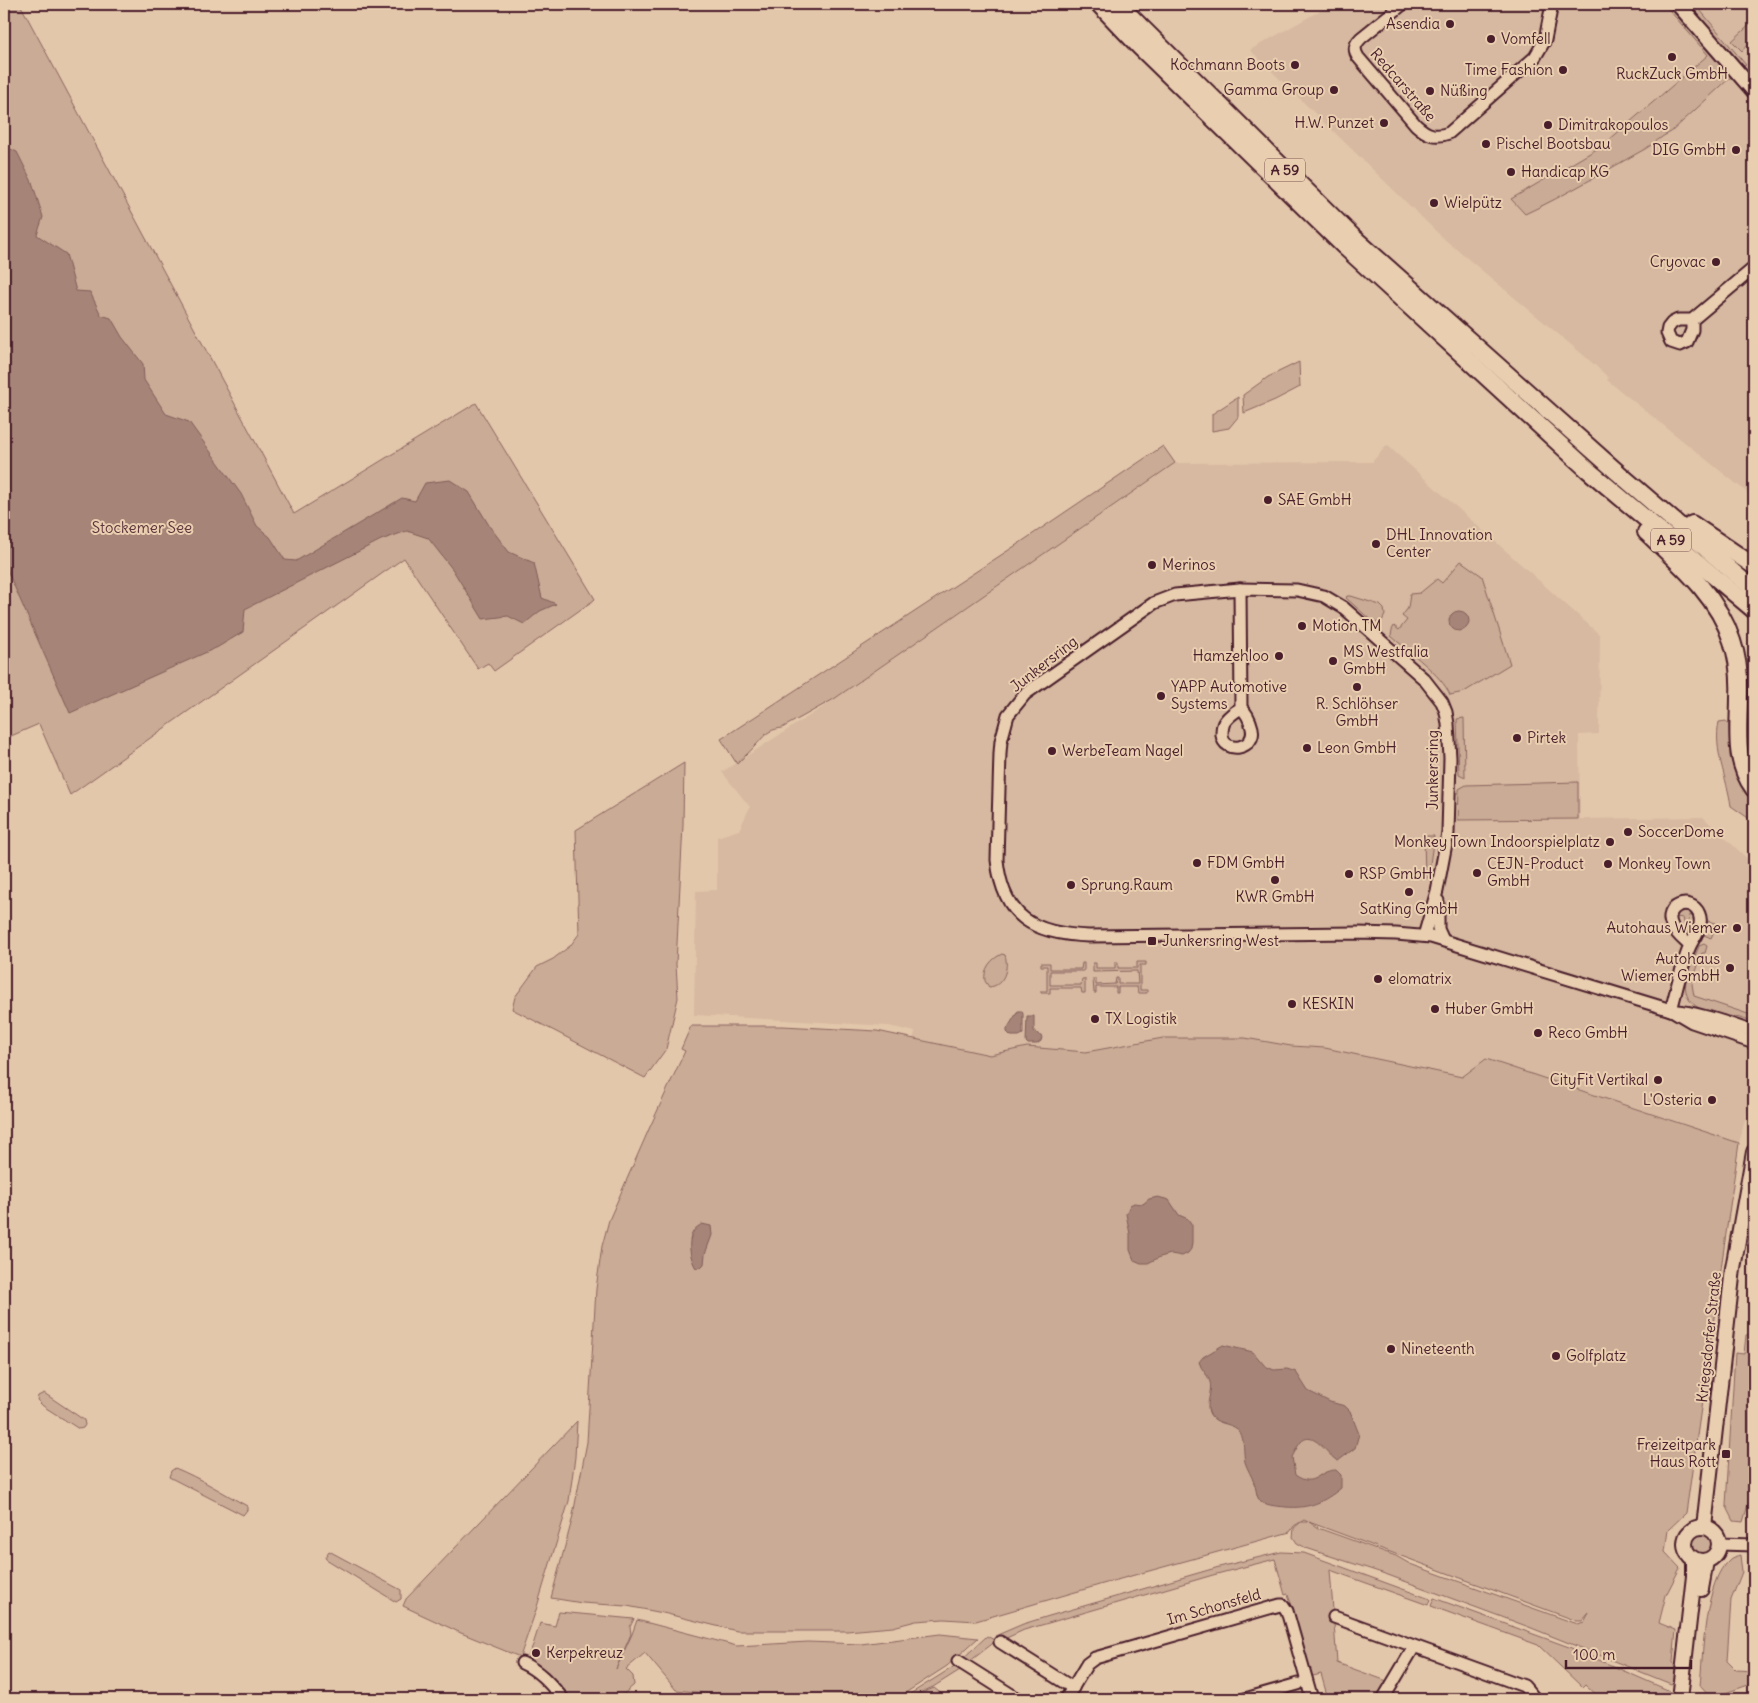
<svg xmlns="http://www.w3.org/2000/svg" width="1758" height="1703" font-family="Delius,sans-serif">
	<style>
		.built { fill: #d6b9a0 }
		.green { fill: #caab95; stroke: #8a6560; fill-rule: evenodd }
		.water { fill: #a68578; stroke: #815c59 }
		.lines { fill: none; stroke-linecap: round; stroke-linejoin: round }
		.minor-casing { stroke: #4a1f2b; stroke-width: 15 }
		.major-casing { stroke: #4a1f2b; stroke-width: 18 }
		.highway-casing { stroke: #4a1f2b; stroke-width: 20 }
		.minor { stroke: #e9ceb0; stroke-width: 11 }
		.major { stroke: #e9ceb0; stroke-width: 14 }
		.highway { stroke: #e9ceb0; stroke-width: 16 }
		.poi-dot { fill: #4a1f2b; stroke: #e9ceb0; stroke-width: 2 }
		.labels { text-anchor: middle; stroke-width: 4; stroke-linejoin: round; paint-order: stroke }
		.shield { fill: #e9ceb0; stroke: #7a5453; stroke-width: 1 }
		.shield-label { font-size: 14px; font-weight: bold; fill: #4a1f2b }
		.poi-label { font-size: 15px; fill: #4a1f2b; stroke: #e9ceb0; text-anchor: start }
		.street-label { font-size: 15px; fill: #4a1f2b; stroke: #e9ceb0 }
		.park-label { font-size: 15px; fill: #5d343b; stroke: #e9ceb0 }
	</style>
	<rect width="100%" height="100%" fill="#e3c7ab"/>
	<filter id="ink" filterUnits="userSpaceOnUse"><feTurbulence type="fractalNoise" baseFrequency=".02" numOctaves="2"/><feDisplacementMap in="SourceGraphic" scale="10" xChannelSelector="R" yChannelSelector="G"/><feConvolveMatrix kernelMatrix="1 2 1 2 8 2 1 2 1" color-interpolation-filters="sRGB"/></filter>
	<g filter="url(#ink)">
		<!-- built -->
		<g class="built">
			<polygon points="1332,4 1754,4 1754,498 1607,380 1609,378 1588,359 1443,238 1250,50"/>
			<polygon points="1387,445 1600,635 1599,734 1579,735 1580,819 1703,817 1754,865 1754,1085 1739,1143 1486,1059 1462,1077 1325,1048 1291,1046 1245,1038 1163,1038 1086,1052 1027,1047 990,1055 913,1039 915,1032 889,1026 694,1015 696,891 717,890 717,837 739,830 750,807 722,772 823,707 1176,463 1372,462"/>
		</g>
		<!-- green -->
		<g class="green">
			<polygon points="4,4 20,4 294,514 476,403 595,599 594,600 494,671 488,663 478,669 404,558 70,795 39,724 4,739"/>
			<path d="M1664 4H1670L1732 76 1671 132C1661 136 1654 144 1645 149 1605 171 1566 195 1525 214L1511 199 1602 146 1708 55Z"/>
			<polygon points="1688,4 1695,4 1746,65 1744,66 1737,59"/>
			<polygon points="1754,21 1754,37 1742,51 1732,41"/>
			<polygon points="1299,362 1300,387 1275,400 1244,413 1243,395 1268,377"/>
			<polygon points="1238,397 1238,417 1229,428 1212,431 1212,414"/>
			<path d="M1163 446 1175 463 834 699 782 728C766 730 765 736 755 746 749 753 743 757 737 764L721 739 1024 540Z"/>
			<path d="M1461 561 1482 576 1510 664 1464 692 1450 695C1443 676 1407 650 1391 636L1392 630 1394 626 1399 630 1407 620 1402 616 1408 608 1410 594 1420 593 1437 579 1442 583Z"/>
			<polygon points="1347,596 1351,596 1380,605 1384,609 1385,615 1382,621 1374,623 1346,598"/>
			<polygon points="1753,685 1754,719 1749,732 1750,688"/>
			<polygon points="1464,718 1465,777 1459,774 1457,719"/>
			<path d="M1726 721 1729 725 1730 757 1739 781 1754 801V822L1731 806C1727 777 1713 751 1719 722Z"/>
			<polygon points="684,763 683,825 676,964 678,998 666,1049 645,1078 512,1009 515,997 537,967 553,959 570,946 579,934 576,830"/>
			<polygon points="1578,782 1578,819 1458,820 1459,789 1466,785"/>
			<polygon points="1424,836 1434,836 1428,878 1425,878"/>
			<polygon points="1682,910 1693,912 1695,918 1690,915 1688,932 1692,936 1691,939 1679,931 1686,931 1683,918 1676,917 1678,913"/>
			<polygon points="1708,921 1721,925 1719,932 1714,931 1711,938 1704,935 1704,931"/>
			<path d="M1704 944 1707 946 1705 953H1702L1692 984 1694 996 1754 1016V1022C1748 1021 1742 1018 1735 1017 1719 1014 1690 1012 1686 992 1683 980 1692 962 1697 951L1699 946Z"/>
			<path d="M1002 954 1005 955C1009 968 1004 986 989 987L985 981C983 969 991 959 1002 954Z"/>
			<polygon points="1115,962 1118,962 1118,968 1137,968 1137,962 1146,962 1146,965 1140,965 1140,990 1147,990 1147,993 1138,993 1137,987 1118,987 1118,993 1116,993 1116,987 1096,987 1096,993 1094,993 1093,979 1096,979 1096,985 1115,984 1116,978 1118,978 1118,984 1138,984 1137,971 1093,972 1093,963 1096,963 1096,968 1115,968"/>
			<polygon points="1041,963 1050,963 1050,969 1081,969 1082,963 1084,963 1084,971 1050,971 1050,985 1081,985 1082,979 1085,979 1085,993 1082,993 1081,988 1050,988 1050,993 1041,993 1041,991 1047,991 1047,966 1041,966"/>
			<path d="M691 1026H783L877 1031 990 1055 1027 1047 1086 1052 1163 1038H1245L1291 1046 1325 1048 1462 1077 1486 1059 1739 1143 1686 1513 1668 1530 1665 1552 1680 1568 1666 1595 1659 1623 1676 1630 1673 1662 1676 1672 1674 1682 1671 1684 1529 1627 1388 1575 1306 1548 1297 1543 1293 1537 1294 1528 1301 1522H1308L1304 1520 1294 1526 1290 1532 1113 1581 976 1621 944 1619 916 1621 893 1627 847 1631H737L663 1613 627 1606 582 1603 551 1598 572 1520 587 1442 596 1289 602 1246 609 1220 649 1129 685 1051 681 1049ZM1309 1522 1577 1621H1582L1589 1613 1584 1622 1578 1624 1566 1620 1410 1564 1396 1556 1318 1528Z"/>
			<polygon points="1754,1334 1754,1502 1749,1501 1743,1522 1734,1521 1726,1505 1735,1353 1744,1354 1746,1335"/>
			<polygon points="44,1393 84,1420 85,1425 83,1428 79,1429 43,1406 37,1400 38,1396"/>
			<polygon points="577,1421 575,1457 569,1501 536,1610 520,1657 461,1633 403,1606 406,1599"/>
			<path d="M175 1468C200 1478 223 1493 247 1506V1510L243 1515 169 1477 171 1471Z"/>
			<circle cx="1702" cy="1544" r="12"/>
			<polygon points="329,1551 401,1590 401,1599 396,1602 326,1559 325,1557"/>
			<polygon points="1281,1552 1304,1553 1430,1599 1428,1605 1330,1570 1337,1663 1387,1681 1376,1699 1328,1699 1321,1674 1309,1677 1306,1666 1308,1663 1304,1648 1300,1647 1298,1641 1301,1638 1297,1623 1293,1621 1291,1616 1294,1612 1288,1594 1285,1595 1275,1559 1213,1575 1045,1624 1024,1630 1002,1640 995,1636 1023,1624 1049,1616 1219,1567"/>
			<path d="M1740 1555 1742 1572 1731 1600 1727 1661 1736 1670 1754 1671V1683L1711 1698 1700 1686C1703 1655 1704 1580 1730 1559 1732 1557 1737 1556 1740 1555Z"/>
			<polygon points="1434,1598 1569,1647 1670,1691 1669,1699 1601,1699 1585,1684 1582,1687 1538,1645 1431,1606"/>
			<path d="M559 1612 634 1619 630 1627 631 1634 616 1669 632 1634 637 1620 737 1646 808 1642 861 1644 940 1634 978 1638 947 1666 896 1699H717L715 1694 676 1690 645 1653 626 1669 633 1676 634 1685 618 1699H569C557 1684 543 1669 527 1659L533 1645 540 1623 555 1626Z"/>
			<polygon points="987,1636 996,1641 965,1665 960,1661"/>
			<polygon points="958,1664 963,1667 960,1670 933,1687 906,1699 902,1699"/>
			<polygon points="934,1688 948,1699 909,1699 910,1698"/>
		</g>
		<!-- water -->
		<g class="water">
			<polygon points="4,146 17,152 32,182 43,217 37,235 66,254 76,291 90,292 101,315 111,318 122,337 143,364 144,380 166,414 189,422 241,494 257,526 270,537 285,560 296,561 402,498 415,501 425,483 450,480 469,492 490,527 509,552 534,563 542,598 556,604 540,611 524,624 508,616 483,619 453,570 428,538 407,531 381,540 245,609 243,632 218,647 70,713 4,563"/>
			<circle cx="1459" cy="621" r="10"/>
			<polygon points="1018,1011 1022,1011 1023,1014 1023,1034 1019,1036 1011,1036 1007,1032 1007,1029"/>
			<polygon points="1027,1016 1034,1016 1034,1031 1042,1037 1041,1041 1037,1044 1028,1044 1026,1042"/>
			<polygon points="1158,1197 1169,1200 1179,1215 1188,1219 1192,1225 1192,1242 1191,1249 1188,1253 1182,1256 1171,1254 1160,1257 1148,1263 1141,1263 1134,1260 1130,1250 1130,1234 1126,1214 1130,1205 1134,1203 1143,1204 1149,1199"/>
			<path d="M702 1224 711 1226 712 1235 705 1254 704 1264 701 1267 696 1268C690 1259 687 1241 693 1232 695 1228 699 1226 702 1224Z"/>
			<path d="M1223 1345 1253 1352 1265 1366 1274 1370 1287 1369 1296 1372 1308 1391 1330 1402 1345 1406 1350 1411 1359 1434 1355 1448 1338 1461C1328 1457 1313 1427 1300 1443 1297 1447 1295 1452 1292 1457L1295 1475C1315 1489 1317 1470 1336 1470L1341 1475V1488C1324 1502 1309 1509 1286 1507 1277 1506 1263 1506 1258 1498 1256 1493 1256 1487 1254 1483 1252 1476 1247 1469 1245 1462 1243 1452 1245 1441 1240 1432 1234 1423 1220 1425 1213 1418 1202 1408 1213 1394 1210 1382 1208 1374 1201 1370 1199 1362L1203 1357Z"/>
		</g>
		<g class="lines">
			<defs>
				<g id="minor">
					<path d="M1403 4 1361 38C1355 44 1353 49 1358 57L1416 125C1427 135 1435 138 1449 133L1535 57 1545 40 1552 4"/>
					<polyline points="1692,320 1692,330 1687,342 1680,345 1671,342 1667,333 1668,328 1672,323 1678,320 1692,320 1754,268"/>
					<path d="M1240 589 1241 708C1247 713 1250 720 1252 728 1257 749 1224 755 1222 735 1222 729 1222 724 1226 720 1230 715 1236 711 1241 708"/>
					<polyline points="1438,901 1438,929 1443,940"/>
					<path d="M1424 936 1437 891 1448 833 1450 758 1448 724 1446 712 1442 702 1424 679 1344 608 1324 596 1297 590 1240 589 1175 595 1154 603 1025 694 1008 715 1001 741 1000 753 997 860C1003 918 1034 934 1089 936L1358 933 1396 934 1431 937 1671 1010C1700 1013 1727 1023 1754 1032"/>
					<path d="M1671 1010C1677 989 1681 966 1690 946 1694 937 1704 926 1699 914 1691 895 1662 906 1672 926 1676 934 1684 940 1690 946"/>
					<polyline points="1675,1012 1692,1022 1754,1043"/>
					<polyline points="1719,1544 1754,1545"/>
					<polyline points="1334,1617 1524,1686 1535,1699"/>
					<polyline points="1000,1642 1073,1688"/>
					<polyline points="958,1661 1018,1699"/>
					<path d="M522 1663C540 1671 551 1685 563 1699"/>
					<polyline points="1066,1699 1087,1664 1095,1658 1280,1605 1283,1605 1287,1611 1312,1699"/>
					<polyline points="1245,1699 1298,1684"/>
					<polyline points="1383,1699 1414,1647"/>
				</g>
				<g id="major">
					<polyline points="1678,4 1754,91"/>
					<circle cx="1702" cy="1544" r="17"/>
					<polyline points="1704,1527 1733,1268 1754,1152"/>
					<polyline points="1701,1589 1706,1561"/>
					<polyline points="1680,1699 1694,1576 1694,1560"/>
				</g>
				<g id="highway">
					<polyline points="1099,4 1139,46 1345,247 1588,470 1754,610"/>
					<polyline points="1118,4 1353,237 1616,471 1754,590"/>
					<polyline points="1692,524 1754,566"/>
					<path d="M1646 532C1679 563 1718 596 1732 641 1738 659 1740 679 1739 697 1739 729 1733 761 1754 789"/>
				</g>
			</defs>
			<!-- minor casing -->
			<use href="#minor" class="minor-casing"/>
			<!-- major casing -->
			<use href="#major" class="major-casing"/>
			<!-- highway casing -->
			<use href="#highway" class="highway-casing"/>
			<!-- minor -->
			<use href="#minor" class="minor"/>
			<!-- major -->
			<use href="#major" class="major"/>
			<!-- highway -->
			<use href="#highway" class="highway"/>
		</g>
	</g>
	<!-- markers -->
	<g class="poi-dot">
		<circle cx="1450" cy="24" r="5"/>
		<circle cx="1491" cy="39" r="5"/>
		<circle cx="1672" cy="57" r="5"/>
		<circle cx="1295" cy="65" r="5"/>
		<circle cx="1563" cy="70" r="5"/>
		<circle cx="1334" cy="90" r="5"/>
		<circle cx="1430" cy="91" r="5"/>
		<circle cx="1384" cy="123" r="5"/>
		<circle cx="1548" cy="125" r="5"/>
		<circle cx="1486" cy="144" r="5"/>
		<circle cx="1736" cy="150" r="5"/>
		<circle cx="1511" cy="172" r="5"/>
		<circle cx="1434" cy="203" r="5"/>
		<circle cx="1716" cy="262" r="5"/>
		<circle cx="1268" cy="500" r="5"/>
		<circle cx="1376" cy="544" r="5"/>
		<circle cx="1152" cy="565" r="5"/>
		<circle cx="1302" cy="626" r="5"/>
		<circle cx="1279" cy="656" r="5"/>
		<circle cx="1333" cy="661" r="5"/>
		<circle cx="1357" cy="687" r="5"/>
		<circle cx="1161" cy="696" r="5"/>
		<circle cx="1517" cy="738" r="5"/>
		<circle cx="1307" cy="748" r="5"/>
		<circle cx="1052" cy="751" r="5"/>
		<circle cx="1628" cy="832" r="5"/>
		<circle cx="1610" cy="842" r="5"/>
		<circle cx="1197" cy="863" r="5"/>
		<circle cx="1608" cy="864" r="5"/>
		<circle cx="1477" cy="873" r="5"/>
		<circle cx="1349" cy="874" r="5"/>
		<circle cx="1275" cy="880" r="5"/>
		<circle cx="1071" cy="885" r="5"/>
		<circle cx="1409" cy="892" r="5"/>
		<circle cx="1737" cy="928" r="5"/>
		<rect x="1147" y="936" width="10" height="10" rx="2.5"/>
		<circle cx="1730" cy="968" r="5"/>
		<circle cx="1378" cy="979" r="5"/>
		<circle cx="1292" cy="1004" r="5"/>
		<circle cx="1435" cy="1009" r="5"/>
		<circle cx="1095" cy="1019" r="5"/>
		<circle cx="1538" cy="1033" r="5"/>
		<circle cx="1658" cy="1080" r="5"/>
		<circle cx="1712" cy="1100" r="5"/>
		<circle cx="1391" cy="1349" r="5"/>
		<circle cx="1556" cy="1356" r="5"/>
		<rect x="1721" y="1449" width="10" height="10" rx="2.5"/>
		<circle cx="536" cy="1653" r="5"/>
	</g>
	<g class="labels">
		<!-- shield labels -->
		<g class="shield">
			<rect x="1265" y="158.5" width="40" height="23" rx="4"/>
			<rect x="1651" y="528.5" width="40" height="23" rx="4"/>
		</g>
		<g class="shield-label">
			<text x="1285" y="175">A 59</text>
			<text x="1671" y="545">A 59</text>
		</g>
		<!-- poi labels -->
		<g class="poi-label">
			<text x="1440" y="29" text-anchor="end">Asendia</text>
			<text x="1501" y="44">Vomfell</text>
			<text x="1285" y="70" text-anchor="end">Kochmann Boots</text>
			<text x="1553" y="75" text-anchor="end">Time Fashion</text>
			<text x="1672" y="79" text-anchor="middle">RuckZuck GmbH</text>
			<text x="1324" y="95" text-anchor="end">Gamma Group</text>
			<text x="1440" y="96">Nüßing</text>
			<text x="1374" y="128" text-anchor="end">H.W. Punzet</text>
			<text x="1558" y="130">Dimitrakopoulos</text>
			<text x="1496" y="149">Pischel Bootsbau</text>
			<text x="1726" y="155" text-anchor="end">DIG GmbH</text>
			<text x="1521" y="177">Handicap KG</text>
			<text x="1444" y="208">Wielpütz</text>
			<text x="1706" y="267" text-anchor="end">Cryovac</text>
			<text x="1278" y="505">SAE GmbH</text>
			<text x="1386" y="540">DHL Innovation<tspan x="1386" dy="17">Center</tspan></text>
			<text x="1162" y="570">Merinos</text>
			<text x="1312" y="631">Motion TM</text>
			<text x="1343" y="657">MS Westfalia<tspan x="1343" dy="17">GmbH</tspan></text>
			<text x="1269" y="661" text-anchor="end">Hamzehloo</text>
			<text x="1171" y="692">YAPP Automotive<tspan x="1171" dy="17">Systems</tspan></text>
			<text x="1357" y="709" text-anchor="middle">R. Schlöhser<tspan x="1357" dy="17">GmbH</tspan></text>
			<text x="1527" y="743">Pirtek</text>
			<text x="1317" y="753">Leon GmbH</text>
			<text x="1062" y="756">WerbeTeam Nagel</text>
			<text x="1638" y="837">SoccerDome</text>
			<text x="1600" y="847" text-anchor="end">Monkey Town Indoorspielplatz</text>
			<text x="1207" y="868">FDM GmbH</text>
			<text x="1487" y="869">CEJN-Product<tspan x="1487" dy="17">GmbH</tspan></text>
			<text x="1618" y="869">Monkey Town</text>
			<text x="1359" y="879">RSP GmbH</text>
			<text x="1081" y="890">Sprung.Raum</text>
			<text x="1275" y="902" text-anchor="middle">KWR GmbH</text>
			<text x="1409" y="914" text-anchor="middle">SatKing GmbH</text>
			<text x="1727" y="933" text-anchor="end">Autohaus Wiemer</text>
			<text x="1162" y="946">Junkersring West</text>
			<text x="1720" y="964" text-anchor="end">Autohaus<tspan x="1720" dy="17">Wiemer GmbH</tspan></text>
			<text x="1388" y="984">elomatrix</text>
			<text x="1302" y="1009">KESKIN</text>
			<text x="1445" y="1014">Huber GmbH</text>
			<text x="1105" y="1024">TX Logistik</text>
			<text x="1548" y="1038">Reco GmbH</text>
			<text x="1648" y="1085" text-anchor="end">CityFit Vertikal</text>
			<text x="1702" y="1105" text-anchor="end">L'Osteria</text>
			<text x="1401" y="1354">Nineteenth</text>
			<text x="1566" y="1361">Golfplatz</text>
			<text x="1716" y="1450" text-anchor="end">Freizeitpark<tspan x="1716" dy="17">Haus Rott</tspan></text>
			<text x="546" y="1658">Kerpekreuz</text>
		</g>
		<!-- street labels -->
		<g class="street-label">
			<text transform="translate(1403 85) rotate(49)" y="5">Redcarstraße</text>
			<text transform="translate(1044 664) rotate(-38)" y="5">Junkersring</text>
			<text transform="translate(1433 770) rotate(-90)" y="5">Junkersring</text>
			<text transform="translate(1709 1337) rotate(-84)" y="5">Kriegsdorfer Straße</text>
			<text transform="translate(1214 1607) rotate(-16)" y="5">Im Schonsfeld</text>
		</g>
		<!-- park labels -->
		<g class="park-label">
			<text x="142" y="533">Stockemer See</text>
		</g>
	</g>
	<!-- margin -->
	<rect width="1758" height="1703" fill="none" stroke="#e9ceb0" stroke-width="20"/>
	<rect x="10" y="10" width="1738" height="1683" fill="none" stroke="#4a1f2b" stroke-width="2" filter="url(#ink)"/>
	<!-- scale -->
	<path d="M1566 1660v8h125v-8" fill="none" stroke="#4a1f2b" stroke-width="2.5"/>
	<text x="1573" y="1660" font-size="15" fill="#4a1f2b" stroke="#e9ceb0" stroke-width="4" paint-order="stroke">100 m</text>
</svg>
